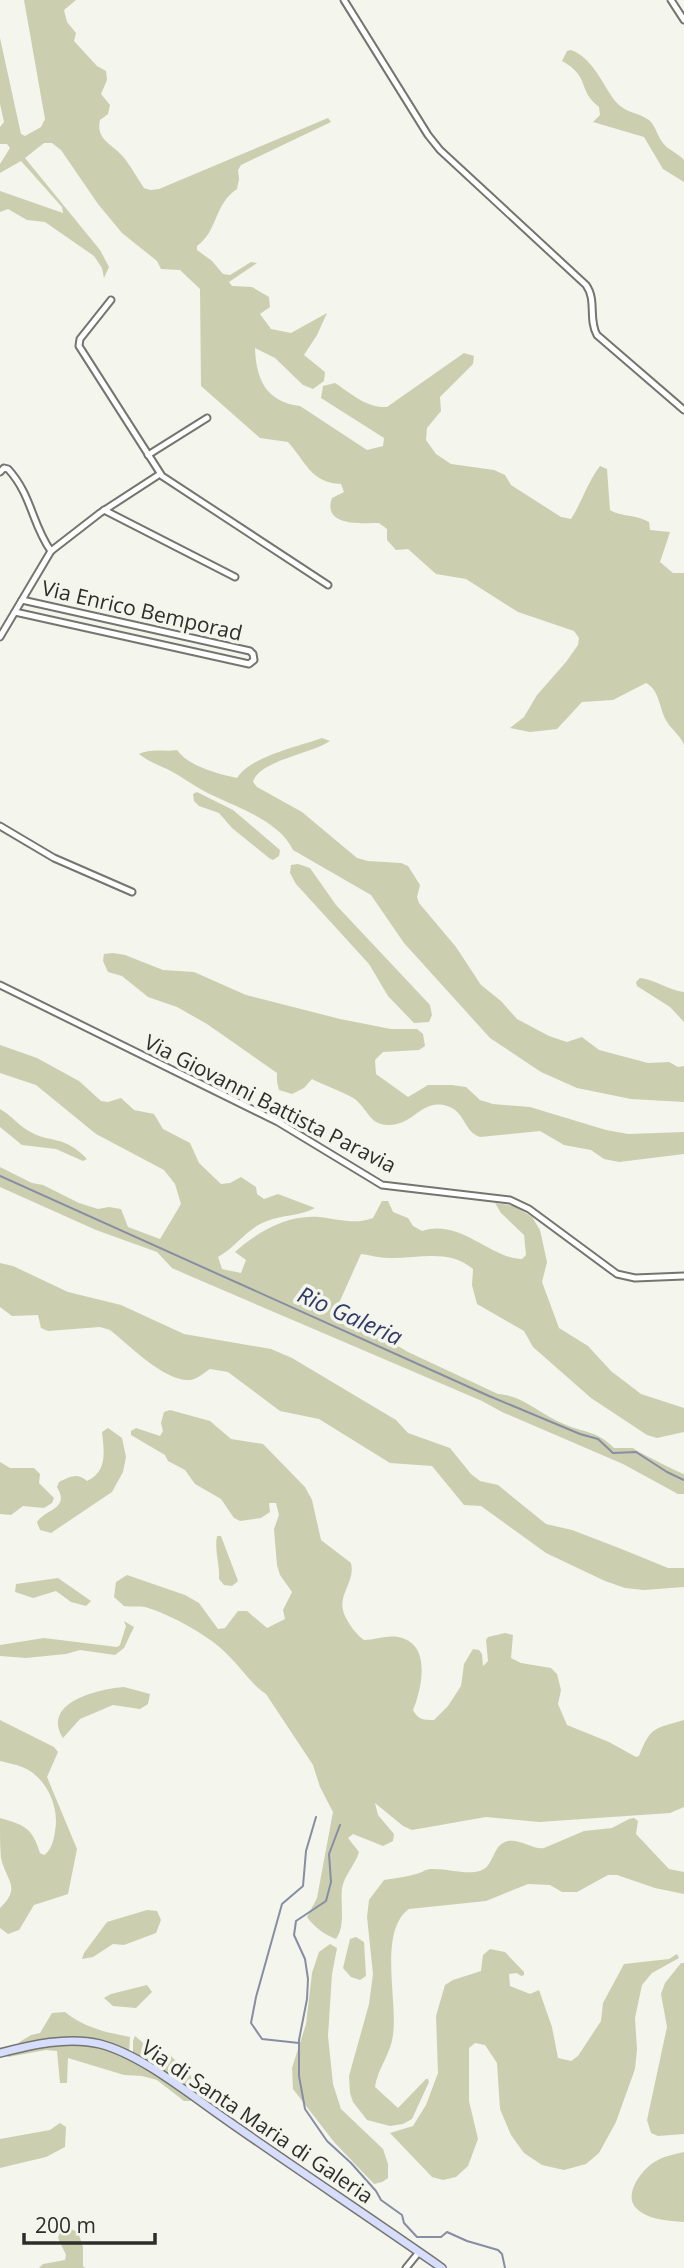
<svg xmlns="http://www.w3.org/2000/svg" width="684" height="2268" font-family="'Open Sans',sans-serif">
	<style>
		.green { fill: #cbcfaf }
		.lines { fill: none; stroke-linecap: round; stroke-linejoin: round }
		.stream { stroke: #878da3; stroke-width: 2 }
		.street-casing { stroke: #74756e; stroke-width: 9 }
		.secondary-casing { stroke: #74756e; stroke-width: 10 }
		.street { stroke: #fff; stroke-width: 5 }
		.secondary { stroke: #d7ddfc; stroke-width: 7 }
		.labels { text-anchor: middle; stroke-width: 7; stroke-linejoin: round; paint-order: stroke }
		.street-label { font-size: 21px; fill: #2d2e2b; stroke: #f4f5ed }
		.water-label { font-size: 23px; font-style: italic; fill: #313a67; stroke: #f4f5ed }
	</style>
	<rect width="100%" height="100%" fill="#f4f5ed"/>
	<!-- green -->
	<g class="green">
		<path d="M24 0H76L64 10 67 22 76 33 74 41 97 66 106 71 107 80 101 94 110 105 108 114 100 120C95 141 115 145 125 159 132 168 137 178 144 188L150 190 159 189 328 118 331 122 241 165 238 170 239 179 237 189C214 204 218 231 197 246V250L212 261 223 274 230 275 251 262 257 263 229 282 232 286 252 287 269 297 270 307 260 314 271 329 291 333 327 313 317 335 304 355 325 372 324 381 313 389 303 385 275 358 255 348C256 379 266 402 300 406L367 450 383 446 384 438 321 398 323 386 335 383C352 394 366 408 387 407L464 353 474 356 473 364 440 397 441 411 427 428 426 440 436 454 451 464 494 470 505 475 511 485 561 517 571 519C582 502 587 483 600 466L607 469 610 510C621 517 635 514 649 522L650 530 670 532 660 562 673 573H684V745C680 735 673 731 667 722 659 709 660 690 646 683L613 700 582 702 557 729 530 732 510 728 524 717 537 695 566 662 578 645 579 638 574 631 518 612 466 579 436 574 408 549 396 550 387 540V529L379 523C362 523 322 527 332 498L344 492 341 484C311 483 306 462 288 442L260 438 201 386 200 289 180 270 161 269 157 261 122 233 98 204 61 150 52 143H44L25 158 100 250 109 267 104 278 102 268 94 256 45 222 27 220 8 209 0 212V191L63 213 62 207 21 161 0 173V164L10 148 7 144H0V127L4 122 0 104V38L21 134 25 136 41 127 45 119Z"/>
		<path d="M571 50C594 59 601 83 616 102 625 113 638 112 649 120 656 126 657 136 663 143 668 150 678 153 684 160V182L663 169 644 137 593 122 600 115 599 107C577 90 591 77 562 61L567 51Z"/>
		<path d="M322 738 330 741C311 754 258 761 253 782L257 787 302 812 357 858 368 861 401 863 408 866 420 885 417 897 419 903 456 947 481 985 501 1001 517 1019 549 1036 567 1042 582 1037 599 1050 648 1063 669 1062 678 1067 684 1066V1102L631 1099 577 1088 541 1072 490 1038 404 943 371 895 293 850C280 822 241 809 214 796 198 789 183 777 167 769 156 764 148 761 139 754 150 748 164 752 177 750 188 766 218 774 237 778 251 756 298 747 322 738Z"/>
		<polygon points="197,792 233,810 280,850 279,856 273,860 269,858 232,828 219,813 199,806 194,801 193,794"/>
		<polygon points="298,864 310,868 336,905 430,1005 432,1015 429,1022 414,1023 388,996 369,964 296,884 290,873 291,865"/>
		<path d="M113 953 125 955 163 970 194 972 246 995 340 1019 391 1029H417L423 1034 425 1046 419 1050 383 1052 375 1060 376 1074 408 1097 428 1085H452L466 1087 480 1100 493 1104 530 1107 606 1130 628 1134 684 1132V1154L619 1162 604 1159 591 1150 564 1145 540 1131 480 1137C463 1131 466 1112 447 1106 421 1098 414 1126 388 1125 370 1125 368 1110 356 1100 351 1095 321 1084 312 1079L304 1088 292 1094 279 1090 277 1082V1073L207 1024 177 1007 148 997 122 976 108 972 103 961 104 954Z"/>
		<path d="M640 978C656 980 668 990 684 992V1022L670 1007 637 986 636 982Z"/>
		<path d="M0 1045 37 1058 79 1081 101 1101 108 1102 121 1098 134 1110 154 1114 163 1129 190 1143 199 1163 221 1184 230 1183 241 1177 256 1187 257 1194 264 1199 278 1194 315 1208C301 1216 282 1215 267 1221 247 1228 236 1247 218 1257L222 1269 241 1273 246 1260 235 1252C257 1232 288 1214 319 1217 338 1219 355 1225 373 1218L382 1201H388L393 1212 408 1218 413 1226 422 1231C460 1218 491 1259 522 1259L526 1255 524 1235 501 1213 495 1203 514 1206 532 1217 540 1230 547 1262 542 1282 559 1328 588 1346 611 1371 641 1394 684 1408V1432L657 1438 647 1435 591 1398 533 1347 524 1331 477 1304 472 1285 473 1269C448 1248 418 1259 388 1258 379 1258 370 1255 361 1254L335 1312 344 1322 369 1329 408 1352 498 1394C523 1395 541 1415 564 1424 584 1433 596 1430 614 1448H633C638 1452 678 1472 684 1474V1494H678L623 1464 502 1412 482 1401 190 1276 172 1268 157 1252 96 1230 0 1187V1167L32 1183 43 1185 79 1203 98 1209 109 1207 121 1209 128 1227 160 1239 181 1204 175 1184 164 1170 96 1134 36 1085 0 1073Z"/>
		<path d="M0 1109C11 1115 17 1124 27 1130 49 1144 64 1134 87 1159L83 1161 56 1149 22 1145 0 1127Z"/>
		<path d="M0 1263 13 1266 68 1292 121 1305 184 1334 271 1349 292 1358 396 1420 408 1433 450 1448 471 1474 480 1481 498 1485 546 1524 572 1530 619 1548 668 1568H684V1587L644 1590 625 1588 605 1581 546 1553 481 1506 464 1505 432 1466 390 1463 319 1419 280 1411 228 1372 210 1369C204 1373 197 1379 190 1380 165 1382 129 1345 110 1330L100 1327 48 1331 41 1328 38 1315 12 1316 0 1307Z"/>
		<path d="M170 1410 210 1421 231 1439 263 1444 305 1487 312 1500 321 1540 351 1563C356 1584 334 1596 346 1618 351 1627 355 1633 364 1640 375 1640 387 1635 398 1637 432 1643 422 1688 413 1710 418 1720 424 1720 434 1720L448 1706 461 1686 464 1664 473 1649 479 1650 482 1654 483 1666 488 1661 486 1640 488 1637 505 1633 513 1635 511 1658 521 1663 551 1668 557 1674 561 1690 558 1704 567 1725 609 1742 636 1757 639 1756C651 1726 654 1729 684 1720V1807L670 1813 539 1822 486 1817 412 1830 403 1826 375 1803 378 1815 394 1834 393 1841 383 1846 353 1834 348 1838 359 1852C355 1865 345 1874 342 1888 340 1904 346 1925 336 1939 325 1935 314 1927 307 1917L317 1898 333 1812 320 1787 313 1765 266 1694C251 1684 242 1669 229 1656 212 1637 170 1614 145 1607 139 1606 130 1607 124 1606L114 1597 116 1582 127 1575 185 1595 199 1603 218 1629 225 1628 238 1611H247L267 1628 285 1619 283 1610 292 1592 280 1575 277 1565 274 1529 279 1515 276 1503H269L270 1512 261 1518 240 1521 234 1518 221 1499 195 1484 185 1470 168 1461 165 1455 131 1435V1431L136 1428 160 1436 163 1431 161 1423 164 1412Z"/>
		<path d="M108 1428 122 1438 126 1457 123 1472 112 1492 51 1533 40 1530 37 1522C47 1508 70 1509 57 1487L59 1482C70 1477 77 1472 87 1481 108 1471 104 1451 102 1432Z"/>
		<polygon points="0,1462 10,1468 34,1468 40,1474 39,1483 54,1498 52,1503 44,1508 23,1506 11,1515 0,1514"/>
		<path d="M217 1536H221L238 1581 232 1586 224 1585 219 1579C220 1564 214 1550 217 1536Z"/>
		<polygon points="58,1578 91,1601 86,1606 71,1602 56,1591 33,1598 15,1592 16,1584"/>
		<polygon points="124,1621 134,1627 124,1648 115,1655 80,1650 66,1654 26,1658 0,1656 0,1645 44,1638 117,1647 120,1645 126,1626"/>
		<path d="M124 1687 150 1694 148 1704 140 1709 113 1705 80 1719 63 1738C41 1702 99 1689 124 1687Z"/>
		<path d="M0 1720 54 1747 58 1752 47 1777 77 1849 68 1894 34 1905 19 1930 8 1934 0 1928V1908C22 1887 6 1881 1 1858 0 1846 0 1830 0 1818 24 1825 32 1827 40 1853L44 1855C51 1851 54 1840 55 1831 60 1807 46 1776 22 1767 15 1764 7 1763 0 1761Z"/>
		<path d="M634 1818 638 1821 636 1834 669 1869 684 1872V1894L655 1888 617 1875H608L577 1892H562L550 1885 528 1884 486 1901 409 1909C378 1931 398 2001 393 2035 391 2054 377 2069 375 2087L398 2108 426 2079H428L429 2082 412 2119 403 2124 390 2126 367 2120 353 2102 350 2093 349 2076 369 2004 373 1974 367 1917 369 1900 384 1880C395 1878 406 1877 416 1874 422 1873 425 1869 431 1869 447 1868 465 1875 480 1871 495 1866 492 1844 508 1841 521 1839 533 1850 544 1848L584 1831 612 1828 629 1819Z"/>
		<polygon points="147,1910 157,1911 161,1920 156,1933 124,1945 113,1944 93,1957 82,1959 84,1953 107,1922"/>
		<polygon points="356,1937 364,1942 366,1976 360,1980 351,1977 343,1968 350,1939"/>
		<polygon points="330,1944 337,1948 332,1974 328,2036 333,2084 341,2109 383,2149 388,2164 388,2178 382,2182 374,2184 334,2142 293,2089 292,2068 306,2024 312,1973 319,1952"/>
		<polygon points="490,1949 505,1952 524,1972 524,1975 521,1976 517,1973 509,1974 510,1986 530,1994 539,1990 552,2027 558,2058 571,2061 578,2056 601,2021 603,2003 624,1964 669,1959 677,1954 679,1958 652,1973 642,1985 635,2018 637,2050 635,2069 616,2122 599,2153 586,2164 564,2170 542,2165 524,2153 511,2135 500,2109 497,2063 485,2045 475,2043 469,2048 469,2101 478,2139 468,2166 456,2177 443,2180 432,2177 390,2133 413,2126 426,2105 438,2073 436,2016 445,1985 453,1980 481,1971 483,1955"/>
		<polygon points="681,1963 684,1963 684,2134 658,2136 651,2133 647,2120 667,2027 661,1994 665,1983"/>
		<polygon points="147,1985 152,1992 136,2008 113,2006 104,1998 111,1994"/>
		<path d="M65 2012C85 2028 105 2032 130 2037L129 2055 103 2044 18 2043 31 2035 40 2033 52 2013Z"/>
		<polygon points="135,2036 148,2047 169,2054 194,2079 213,2103 207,2103 133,2057 133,2041"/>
		<path d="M78 2042C123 2049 155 2075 192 2099L190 2101H184L157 2080 142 2076 124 2075 68 2058 67 2083H60L57 2051 46 2050 8 2057 5 2054 35 2047Z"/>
		<polygon points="60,2123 66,2127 65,2147 46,2157 0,2168 0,2139 50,2130"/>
		<path d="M684 2152V2222C669 2221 649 2220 637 2209 621 2195 644 2166 658 2160 665 2156 676 2154 684 2152Z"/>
		<polygon points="68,2228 78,2232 83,2247 83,2266 85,2268 39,2268 43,2264 65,2260 66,2255 58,2238 60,2232"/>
	</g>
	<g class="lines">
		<!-- stream -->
		<g class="stream">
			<polyline points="0,1176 489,1396 580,1434 598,1439 613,1453 636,1452 667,1472 684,1480"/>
			<polyline points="340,1825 329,1854 331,1882 326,1901 296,1921 294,1935 305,1959 308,1979 307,1999 299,2040 299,2076 305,2109 327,2141 351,2163 376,2191 381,2200 402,2215 404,2223 417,2237 441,2237 447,2232 467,2241 498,2250 502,2254 505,2268"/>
			<polyline points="299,2043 262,2039 251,2023 256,1997 282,1904 303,1886 306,1851 316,1817"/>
		</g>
		<defs>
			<g id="street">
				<path d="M344 0 428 135 440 150 586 285C597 300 588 319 597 335L684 410"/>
				<polyline points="671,0 684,20"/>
				<polyline points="111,300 80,339 79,346 162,476 328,585"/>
				<polyline points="148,455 207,418"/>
				<path d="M0 472 4 468 8 469C32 495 32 525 51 551"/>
				<polyline points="104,510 235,577"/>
				<polyline points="15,612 249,664 254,660 253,654 250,651 22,600"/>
				<polyline points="0,637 51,551 100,513 160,474"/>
				<polyline points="0,826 54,858 132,892"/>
				<polyline points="0,985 278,1122 382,1185 510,1200 529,1209 617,1274 635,1278 684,1276"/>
				<polyline points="406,2268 419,2252"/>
			</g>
			<path id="secondary" d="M0 2053C31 2045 68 2036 100 2044 143 2055 194 2098 231 2123 301 2172 372 2219 442 2268"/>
		</defs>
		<!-- street casing -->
		<use href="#street" class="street-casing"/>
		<!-- secondary casing -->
		<use href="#secondary" class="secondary-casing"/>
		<!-- street -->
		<use href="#street" class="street"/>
		<!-- secondary -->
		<use href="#secondary" class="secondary"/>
	</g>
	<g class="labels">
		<!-- street labels -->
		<g class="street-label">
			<text transform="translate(142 611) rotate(13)" y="7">Via Enrico Bemporad</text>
			<text transform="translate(270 1104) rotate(27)" y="7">Via Giovanni Battista Paravia</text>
			<text transform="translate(257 2122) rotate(34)" y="7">Via di Santa Maria di Galeria</text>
		</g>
		<!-- water labels -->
		<g class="water-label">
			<text transform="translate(350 1316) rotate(24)" y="8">Rio Galeria</text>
		</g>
	</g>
	<!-- scale -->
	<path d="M24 2233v10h131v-10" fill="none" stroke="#2d2e2b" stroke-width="3.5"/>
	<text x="35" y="2233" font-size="21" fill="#2d2e2b" stroke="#f4f5ed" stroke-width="5" paint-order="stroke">200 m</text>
</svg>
